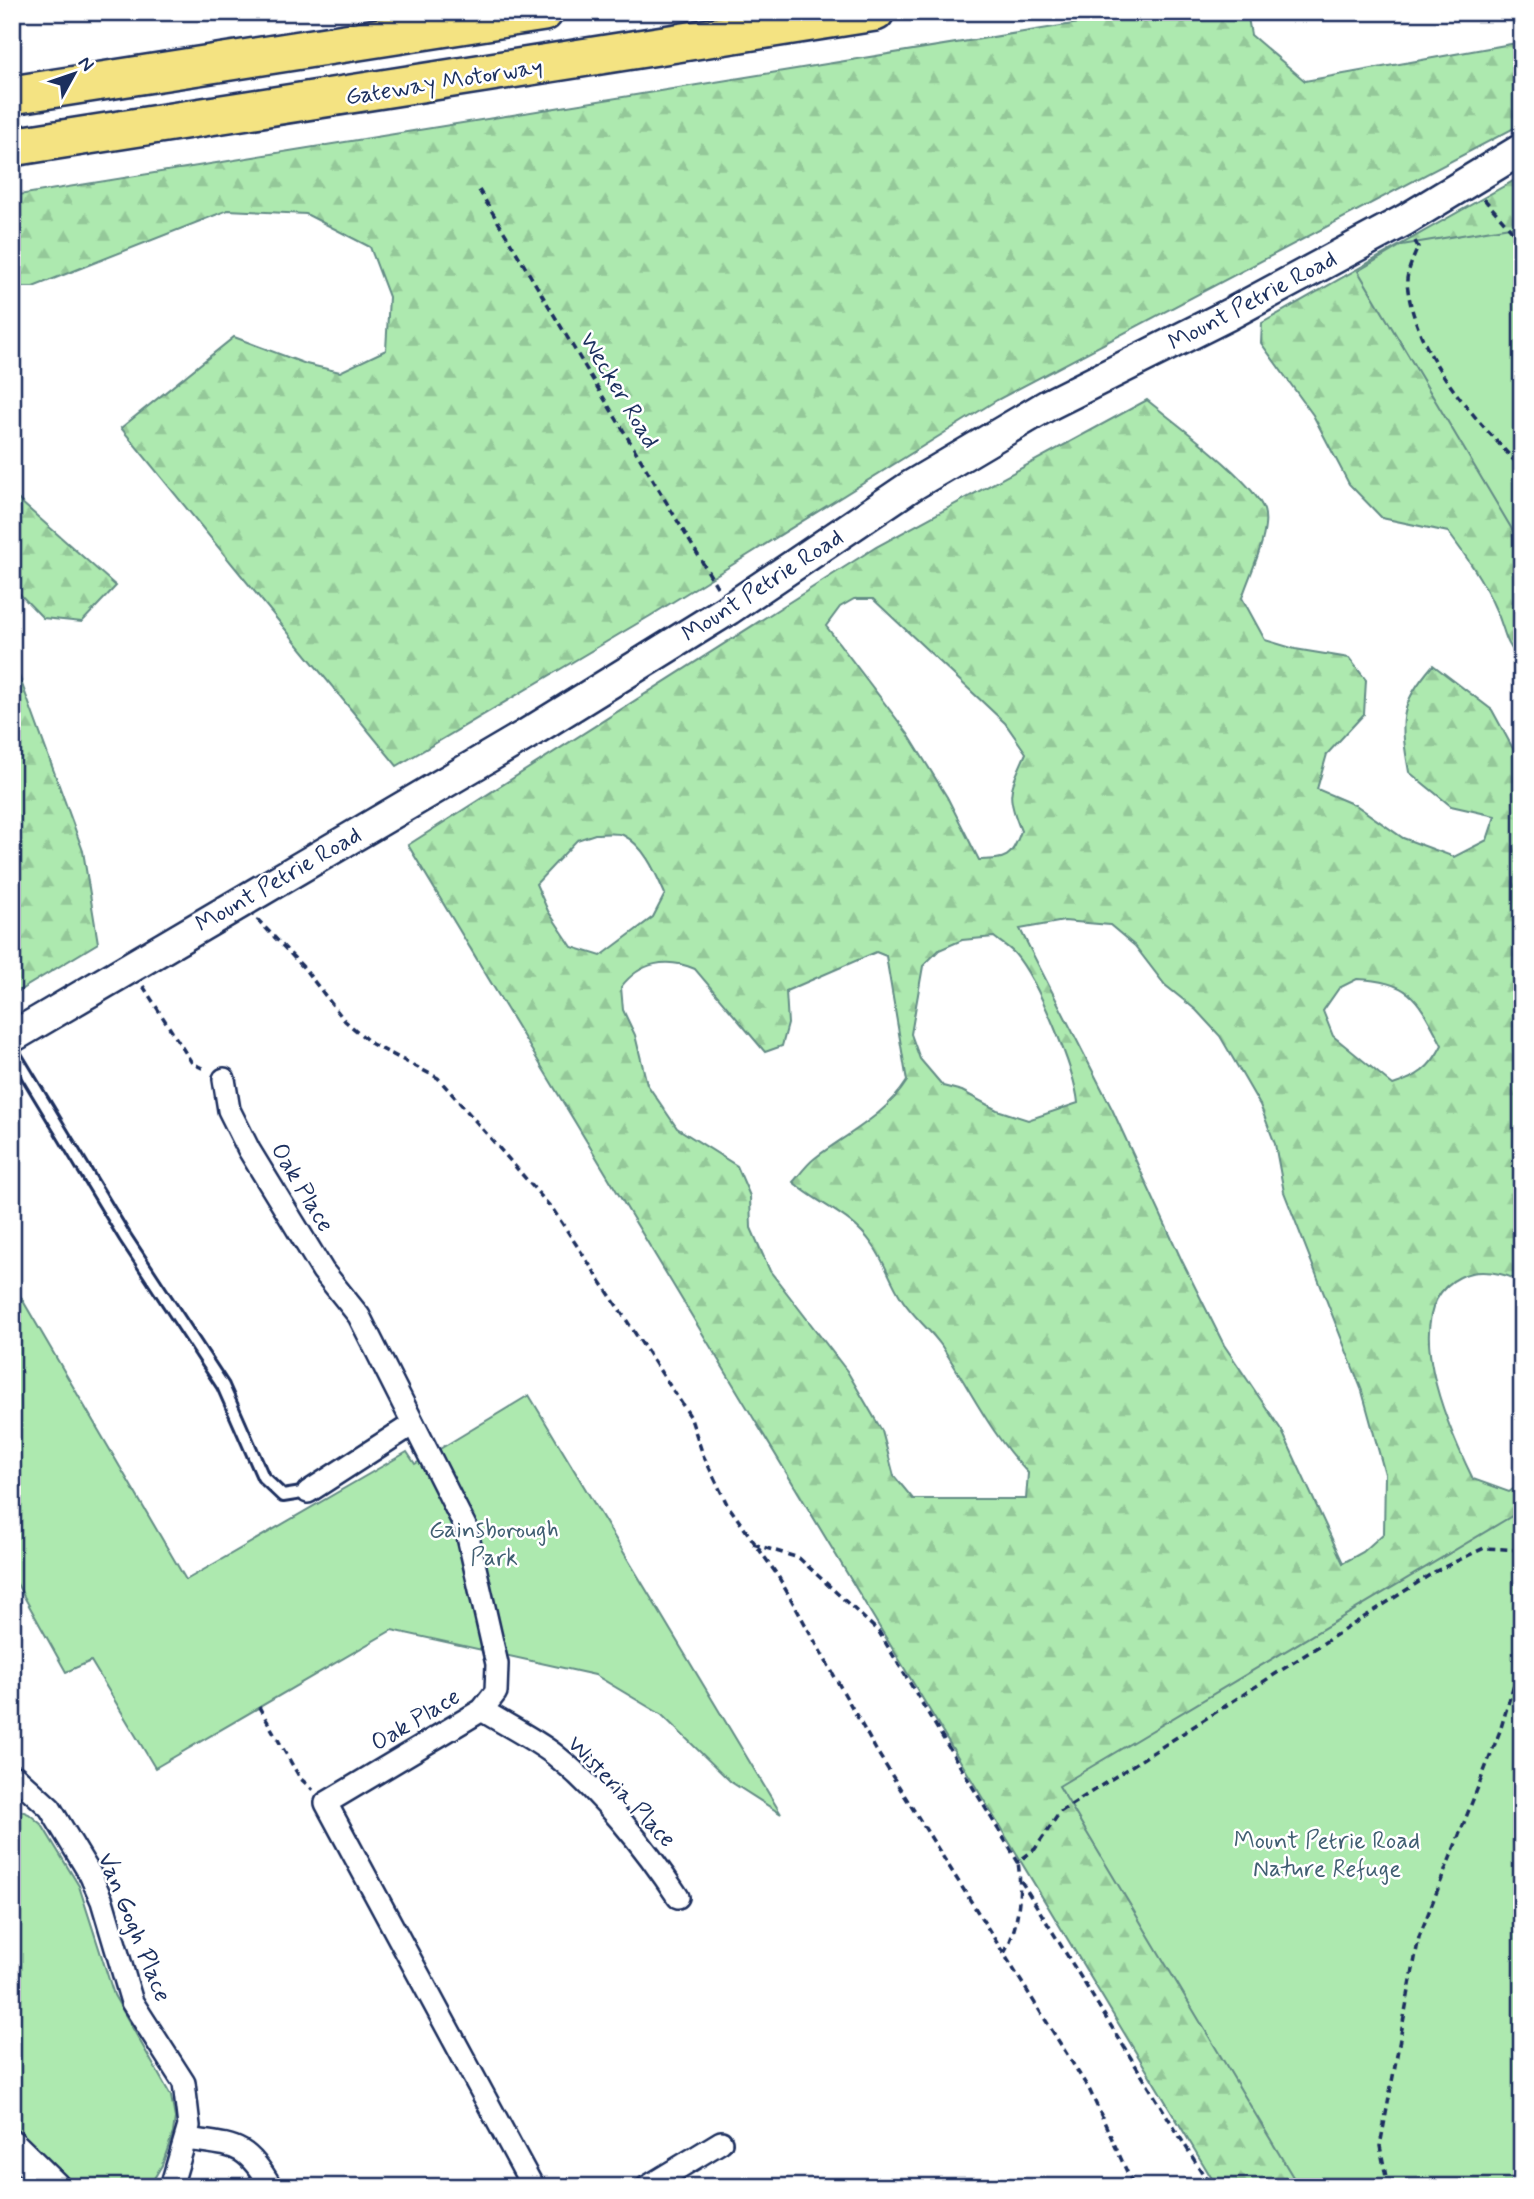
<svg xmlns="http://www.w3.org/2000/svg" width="1534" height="2199" font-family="Mynerve,sans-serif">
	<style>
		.forest { fill: url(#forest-firs); stroke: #648c86; stroke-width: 2; fill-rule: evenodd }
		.green { fill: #ade9af; stroke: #648c86; stroke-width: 2 }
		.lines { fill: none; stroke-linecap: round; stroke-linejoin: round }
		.lane-casing { stroke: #1b2f5e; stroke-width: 16 }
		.street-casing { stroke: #1b2f5e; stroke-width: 26 }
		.secondary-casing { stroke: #1b2f5e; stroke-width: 35 }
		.highway-casing { stroke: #1b2f5e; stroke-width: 42 }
		.path { stroke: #1b2f5e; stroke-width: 3.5; stroke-dasharray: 7 5; stroke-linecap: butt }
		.lane { stroke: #fff; stroke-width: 10 }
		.street { stroke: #fff; stroke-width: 21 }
		.secondary { stroke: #fff; stroke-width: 30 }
		.highway { stroke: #f4e382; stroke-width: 37 }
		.labels { text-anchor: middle; stroke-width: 5; stroke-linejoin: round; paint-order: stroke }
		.street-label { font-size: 24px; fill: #1b2f5e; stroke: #fff }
		.park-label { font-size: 24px; fill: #405e72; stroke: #fff }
	</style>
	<defs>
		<pattern id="forest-firs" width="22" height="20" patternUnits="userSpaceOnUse" patternTransform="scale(1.75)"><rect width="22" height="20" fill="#ade9af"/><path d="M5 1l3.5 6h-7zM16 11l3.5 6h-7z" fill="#94c899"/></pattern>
	</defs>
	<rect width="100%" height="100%" fill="#fff"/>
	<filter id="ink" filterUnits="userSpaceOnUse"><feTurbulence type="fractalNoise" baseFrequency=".0143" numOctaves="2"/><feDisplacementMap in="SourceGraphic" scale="14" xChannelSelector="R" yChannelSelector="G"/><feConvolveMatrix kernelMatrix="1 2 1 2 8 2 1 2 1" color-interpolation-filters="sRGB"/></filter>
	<g filter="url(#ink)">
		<!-- forest -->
		<g class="forest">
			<polygon points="1147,12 1247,12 1251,35 1305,81 1522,42 1522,124 997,400 650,616 397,766 121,428 234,337 306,364 340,372 386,350 389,297 370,247 306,214 228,210 33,287 12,287 12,196"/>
			<path d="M1522 176V662C1501 638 1507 632 1495 608 1483 580 1466 556 1448 532L1382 518 1349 484 1313 415 1261 343 1262 323Z"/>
			<path d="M1147 400C1175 423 1253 480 1264 510 1271 532 1249 576 1242 598L1265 640 1295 649 1349 658 1366 680 1364 714 1327 754 1317 789 1357 806 1403 838 1454 857 1487 840 1495 816 1451 806 1409 772C1400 721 1398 706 1433 665L1492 710 1522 765V1283C1506 1272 1477 1268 1460 1277 1394 1309 1450 1432 1473 1479L1509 1492 1522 1483V2187H1217L408 845 876 547ZM854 599H873L1005 723 1026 753C1010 790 1005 793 1021 831 1011 859 1007 859 979 860L947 797 908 734 826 626 840 607ZM595 834C603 834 616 832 623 835 645 846 656 874 665 894L653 917 601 956 572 947 548 911 536 884 577 840ZM1064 921 1110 925 1135 946 1165 985 1196 1010 1220 1036 1260 1105 1275 1144 1284 1192 1362 1391 1385 1474 1384 1533 1363 1552 1343 1563 1282 1431 1224 1345 1182 1261 1112 1109 1020 929ZM994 937C1001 943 1010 948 1015 954 1037 979 1075 1070 1078 1103L1028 1120 997 1110 962 1091 943 1086 920 1059 911 1034 923 966 939 950 962 940ZM876 952 886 956 907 1081C886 1115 847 1134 815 1158 807 1164 800 1174 793 1182 819 1205 852 1215 872 1244 884 1260 890 1280 900 1296 910 1314 929 1328 941 1345 970 1389 991 1435 1028 1473L1026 1499H913L894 1476 882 1431 847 1371 770 1271 751 1228 750 1196 737 1166 677 1128 647 1084 635 1035 623 1010 621 987C640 962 667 957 695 969L765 1052 782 1046 788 1024 786 991ZM1357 979C1412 981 1418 1000 1442 1045 1430 1069 1417 1077 1393 1085L1333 1036 1323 1011 1339 988Z"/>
			<polygon points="12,494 116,586 82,622 43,618 12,586"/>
			<polygon points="12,669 19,676 83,851 98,943 12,995"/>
		</g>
		<!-- green -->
		<g class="green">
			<polygon points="1522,225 1522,546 1358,271 1402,245"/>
			<polygon points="12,1282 186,1580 407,1452 415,1464 529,1395 781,1814 731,1782 662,1715 595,1675 392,1630 155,1768 91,1661 66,1672 12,1575"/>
			<polygon points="1522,1510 1522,2187 1299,2187 1059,1786"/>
			<polygon points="12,1807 29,1814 42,1825 79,1886 114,1995 171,2096 175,2118 173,2133 162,2165 149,2187 78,2187 49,2164 12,2123"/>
		</g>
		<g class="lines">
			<defs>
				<polyline id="lane" points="12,1050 125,1237 223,1386 263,1477 283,1496 308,1492"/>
				<g id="street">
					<polyline points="224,1079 229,1110 249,1150 323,1271 359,1316 466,1528 497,1664 496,1692 482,1710 326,1803 533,2187"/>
					<polyline points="308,1492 413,1424"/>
					<path d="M482 1710C506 1725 533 1738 555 1755 601 1792 646 1848 678 1897"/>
					<polyline points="16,1777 50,1808 90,1874 102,1901 132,2002 184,2083 189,2126 171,2187"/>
					<path d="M187 2139C235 2146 245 2142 271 2187"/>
					<polyline points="647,2187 721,2142"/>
				</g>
				<g id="secondary">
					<polyline points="12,1037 524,736 729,609 911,486 1048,405 1228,315 1405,220 1522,149"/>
					<polyline points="12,2146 54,2187"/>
				</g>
				<g id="highway">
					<polyline points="12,95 544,12"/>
					<polyline points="12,147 875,12"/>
				</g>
			</defs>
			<!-- lane casing -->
			<use href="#lane" class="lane-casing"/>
			<!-- street casing -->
			<use href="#street" class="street-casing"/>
			<!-- secondary casing -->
			<use href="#secondary" class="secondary-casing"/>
			<!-- highway casing -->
			<use href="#highway" class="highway-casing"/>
			<!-- path -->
			<g class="path">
				<polyline points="479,190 719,590"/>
				<polyline points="1484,199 1522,242"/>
				<path d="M1415 241 1418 247C1414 257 1406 273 1407 283 1415 358 1474 416 1522 469"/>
				<polyline points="257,919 303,967 345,1021 372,1044 438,1078 554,1211 690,1416 703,1455 727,1504 778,1576 876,1750 1090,2091 1134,2187"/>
				<polyline points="143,986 192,1063 206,1070"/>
				<polyline points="753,1544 799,1558 879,1632 1018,1862 1035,1849 1060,1812 1436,1571 1484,1548 1522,1550"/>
				<polyline points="259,1707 300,1778 313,1790"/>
				<polyline points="1021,1881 1211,2187"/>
				<path d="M1004 1953C1019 1929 1022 1889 1018 1862"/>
				<polyline points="1388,2187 1380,2146 1419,1937 1500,1731 1522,1657"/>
			</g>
			<!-- lane -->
			<use href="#lane" class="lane"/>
			<!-- street -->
			<use href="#street" class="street"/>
			<!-- secondary -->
			<use href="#secondary" class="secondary"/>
			<!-- highway -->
			<use href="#highway" class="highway"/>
		</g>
	</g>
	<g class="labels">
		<!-- street labels -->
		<g class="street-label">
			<text transform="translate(444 81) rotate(-9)" y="8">Gateway Motorway</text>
			<text transform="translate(1252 300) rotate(-28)" y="8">Mount Petrie Road</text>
			<text transform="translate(620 390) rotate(59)" y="8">Wecker Road</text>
			<text transform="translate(762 585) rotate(-33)" y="8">Mount Petrie Road</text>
			<text transform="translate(278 879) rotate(-30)" y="8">Mount Petrie Road</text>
			<text transform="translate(303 1187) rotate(59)" y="8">Oak Place</text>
			<text transform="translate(415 1719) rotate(-31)" y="8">Oak Place</text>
			<text transform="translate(622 1791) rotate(46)" y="8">Wisteria Place</text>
			<text transform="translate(135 1927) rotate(68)" y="8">Van Gogh Place</text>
		</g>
		<!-- park labels -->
		<g class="park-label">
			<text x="494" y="1537">Gainsborough<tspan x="494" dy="28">Park</tspan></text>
			<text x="1327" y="1848">Mount Petrie Road<tspan x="1327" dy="28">Nature Refuge</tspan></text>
		</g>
	</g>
	<!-- margin -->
	<rect width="1534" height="2199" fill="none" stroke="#fff" stroke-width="42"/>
	<rect x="21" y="21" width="1492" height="2157" fill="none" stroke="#1b2f5e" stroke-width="2.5" filter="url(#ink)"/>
	<!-- north arrow -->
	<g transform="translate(74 74) rotate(50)" stroke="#ffffff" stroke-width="5" paint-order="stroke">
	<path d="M0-5L12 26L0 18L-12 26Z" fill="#1b2f5e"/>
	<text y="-10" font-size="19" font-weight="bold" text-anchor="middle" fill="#1b2f5e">N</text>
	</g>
</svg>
